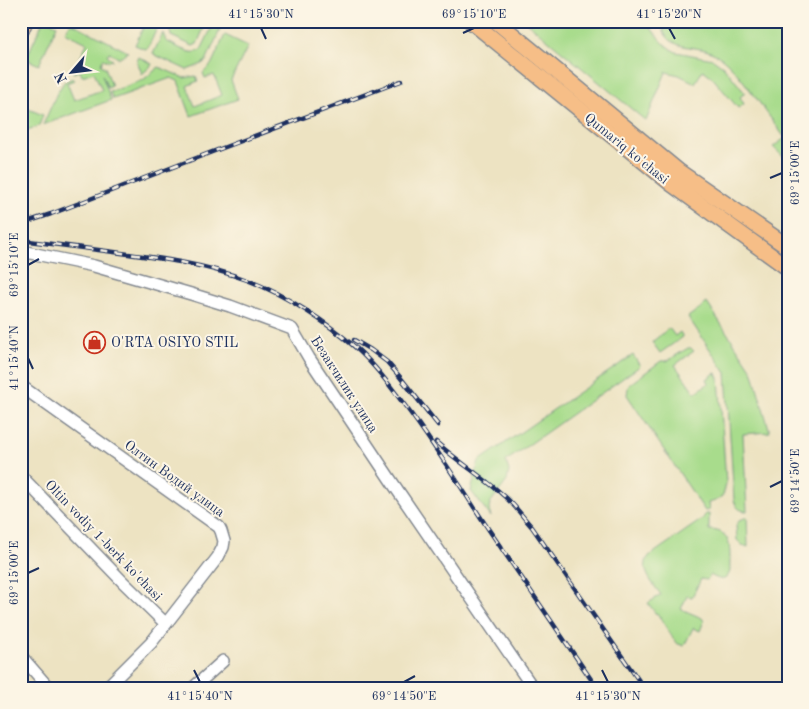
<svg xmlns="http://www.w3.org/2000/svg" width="809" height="709" font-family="'Old Standard TT',serif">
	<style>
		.green { fill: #a8dc8c; stroke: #628675 }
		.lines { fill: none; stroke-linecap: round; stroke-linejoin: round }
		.minor-casing { stroke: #848990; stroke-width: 14 }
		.major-casing { stroke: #848990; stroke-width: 18 }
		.minor { stroke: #fff; stroke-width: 11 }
		.major { stroke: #f6be87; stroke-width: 15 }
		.rail-casing { stroke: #1b2f5e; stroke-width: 4.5 }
		.rail { stroke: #fcf5e5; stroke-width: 2.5; stroke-dasharray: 8; stroke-linecap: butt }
		.ticks { fill: none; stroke: #1b2f5e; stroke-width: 2 }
		.labels { text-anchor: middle; stroke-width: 4; stroke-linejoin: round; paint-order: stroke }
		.street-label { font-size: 14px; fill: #1b2f5e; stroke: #fcf5e5 }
		.poi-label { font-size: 14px; fill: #1b2f5e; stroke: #fcf5e5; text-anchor: start }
		.neatline { fill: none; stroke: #1b2f5e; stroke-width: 2 }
		.ticks-label { font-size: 12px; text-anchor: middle; fill: #1b2f5e }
	</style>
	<rect width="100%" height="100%" fill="#fcf5e5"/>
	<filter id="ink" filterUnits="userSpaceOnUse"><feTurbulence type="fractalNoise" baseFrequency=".02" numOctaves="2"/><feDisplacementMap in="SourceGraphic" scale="10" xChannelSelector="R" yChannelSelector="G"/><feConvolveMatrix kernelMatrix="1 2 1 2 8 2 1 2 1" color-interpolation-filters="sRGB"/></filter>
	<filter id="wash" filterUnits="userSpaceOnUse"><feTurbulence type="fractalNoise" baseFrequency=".0096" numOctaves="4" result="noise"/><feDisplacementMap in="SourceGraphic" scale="20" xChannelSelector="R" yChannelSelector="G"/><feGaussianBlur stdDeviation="1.12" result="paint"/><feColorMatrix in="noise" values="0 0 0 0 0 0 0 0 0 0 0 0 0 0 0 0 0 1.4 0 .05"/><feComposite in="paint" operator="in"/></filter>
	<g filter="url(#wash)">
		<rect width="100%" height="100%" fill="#ede3c2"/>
		<!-- green -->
		<g class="green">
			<polygon points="43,21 49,21 57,25 39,65 26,59"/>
			<polygon points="146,21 155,24 157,28 148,48 145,49 135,45"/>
			<polygon points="174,21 207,21 197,44 193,46 171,36 170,31"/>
			<path d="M215 21H224L206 61 200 65 187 70 153 54 163 33 166 41C177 46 191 57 201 50Z"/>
			<path d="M525 21H646C655 33 662 45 676 52L713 59 723 66 745 93 740 97 744 104 738 108 711 76 703 70 695 83 679 75 666 72 646 121Z"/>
			<path d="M676 21H788V161L773 147 785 138C771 119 758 100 744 82 735 71 726 59 713 53 696 44 672 52 663 30Z"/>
			<polygon points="72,23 128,52 118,58 109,52 107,55 113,60 109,61 103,59 101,65 105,67 112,86 108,88 102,75 111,100 43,125 57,93 64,82 73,78 74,80 67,83 74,100 102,90 94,72 82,76 80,71 73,73 87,43 65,32 69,25"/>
			<polygon points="225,35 248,46 231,80 238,99 191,116 178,81 171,78 113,99 110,92 143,80 159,67 184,78 196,76 198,81 187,86 195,106 222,95 214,75 205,78 203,73 211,65"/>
			<polygon points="139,57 152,64 151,66 142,74 137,61"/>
			<polygon points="21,106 43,115 39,126 21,132"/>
			<path d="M707 303 752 370 770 432 743 434 747 511C739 511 736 507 734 500L726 373 688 317Z"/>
			<polygon points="669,328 675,336 680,332 683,337 660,353 652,342"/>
			<path d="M688 348H691L694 351 675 365 695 393 709 383 707 379 715 373 717 374 719 378 726 483C724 496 722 500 708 503L709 510 705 511 627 395 628 387 630 384 661 361H667Z"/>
			<polygon points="633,355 640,366 506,461 509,471 507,481 490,503 489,509 491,517 471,491 479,461"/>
			<path d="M705 514H709V530C735 530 729 553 730 571 726 584 718 579 710 575L707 580 701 579 692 597 687 596 681 609 702 618 704 621 700 631 693 628 684 646 676 643 657 613 656 614 648 603 661 595C653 583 639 570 649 556L701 520 704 517Z"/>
			<polygon points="747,517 748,547 742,545 737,540 736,525 740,520"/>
		</g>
	</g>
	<g filter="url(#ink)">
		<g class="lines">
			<defs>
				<g id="minor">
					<polyline points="21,251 94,266 191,294 230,306 292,329 309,358 394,485 533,688"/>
					<polyline points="21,386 219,527 221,531 224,541 223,547 218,557 151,643 106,688"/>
					<polyline points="21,476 122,581 166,624"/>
					<polyline points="21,656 49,688"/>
					<polyline points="193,688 223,661"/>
				</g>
				<g id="major">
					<polyline points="471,21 672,184 788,268"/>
					<polyline points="496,21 679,172 788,247"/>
					<polyline points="21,30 25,21"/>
				</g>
			</defs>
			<!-- minor casing -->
			<use href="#minor" class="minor-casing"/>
			<!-- major casing -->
			<use href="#major" class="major-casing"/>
			<!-- minor -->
			<use href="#minor" class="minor"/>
			<!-- major -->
			<use href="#major" class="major"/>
			<defs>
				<g id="rail">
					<polyline points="21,224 51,214 212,152 401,81"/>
					<path d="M21 240C52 244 83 248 114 252 159 258 204 264 247 280 284 294 327 322 356 348 375 365 391 387 406 407 436 447 462 489 489 530 525 583 561 635 597 688"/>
					<polyline points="354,340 371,350 387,362 400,377 438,425"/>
					<path d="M436 442C457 461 482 476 503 495 514 504 522 516 532 527L644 688"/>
				</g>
			</defs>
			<!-- rail casing -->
			<use href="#rail" class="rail-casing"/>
			<!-- rail -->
			<use href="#rail" class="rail"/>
		</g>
	</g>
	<!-- ticks -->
	<path class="ticks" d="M261 28 266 39M669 28 675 39M463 33 474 28M770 178 782 173M28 265 39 259M28 358 33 369M770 487 782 481M28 573 39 568M194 670 200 682M602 670 608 682M404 682 415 676"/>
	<!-- icons -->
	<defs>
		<symbol id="shop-ring" viewBox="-11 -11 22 22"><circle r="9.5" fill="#fcf5e5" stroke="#c8321e" stroke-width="1.5"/><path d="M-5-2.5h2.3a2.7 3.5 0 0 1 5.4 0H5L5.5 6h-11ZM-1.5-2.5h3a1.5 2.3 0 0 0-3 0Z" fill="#c8321e"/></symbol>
	</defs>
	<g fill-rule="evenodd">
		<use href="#shop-ring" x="82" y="330" width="25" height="25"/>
	</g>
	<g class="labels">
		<!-- street labels -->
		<g class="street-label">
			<text transform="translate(627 148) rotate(39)" y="5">Qumariq ko'chasi</text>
			<text transform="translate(345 384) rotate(57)" y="5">Безакчилик улица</text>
			<text transform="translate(175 478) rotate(36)" y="5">Олтин Водий улица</text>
			<text transform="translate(104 540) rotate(46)" y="5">Oltin vodiy 1-berk ko'chasi</text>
		</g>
		<!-- poi labels -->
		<g class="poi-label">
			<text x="111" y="347">O'RTA OSIYO STIL</text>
		</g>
	</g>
	<!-- margin -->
	<rect width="809" height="709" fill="none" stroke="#fcf5e5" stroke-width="55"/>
	<!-- north arrow -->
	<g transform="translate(72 72) rotate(242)" stroke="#fcf5e5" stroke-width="4" paint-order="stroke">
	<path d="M0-4L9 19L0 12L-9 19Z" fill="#1b2f5e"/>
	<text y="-8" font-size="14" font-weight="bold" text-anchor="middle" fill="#1b2f5e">N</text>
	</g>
	<rect x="28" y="28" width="754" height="654" class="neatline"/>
	<g class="ticks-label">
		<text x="261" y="18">41°15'30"N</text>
		<text x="474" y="18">69°15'10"E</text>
		<text x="669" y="18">41°15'20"N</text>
		<text transform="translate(795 173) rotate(-90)" y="4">69°15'00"E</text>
		<text transform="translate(14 265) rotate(-90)" y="4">69°15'10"E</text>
		<text transform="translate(14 358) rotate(-90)" y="4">41°15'40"N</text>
		<text transform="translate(795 481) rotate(-90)" y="4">69°14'50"E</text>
		<text transform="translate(14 573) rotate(-90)" y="4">69°15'00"E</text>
		<text x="200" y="700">41°15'40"N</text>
		<text x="404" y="700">69°14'50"E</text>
		<text x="608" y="700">41°15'30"N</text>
	</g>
</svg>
